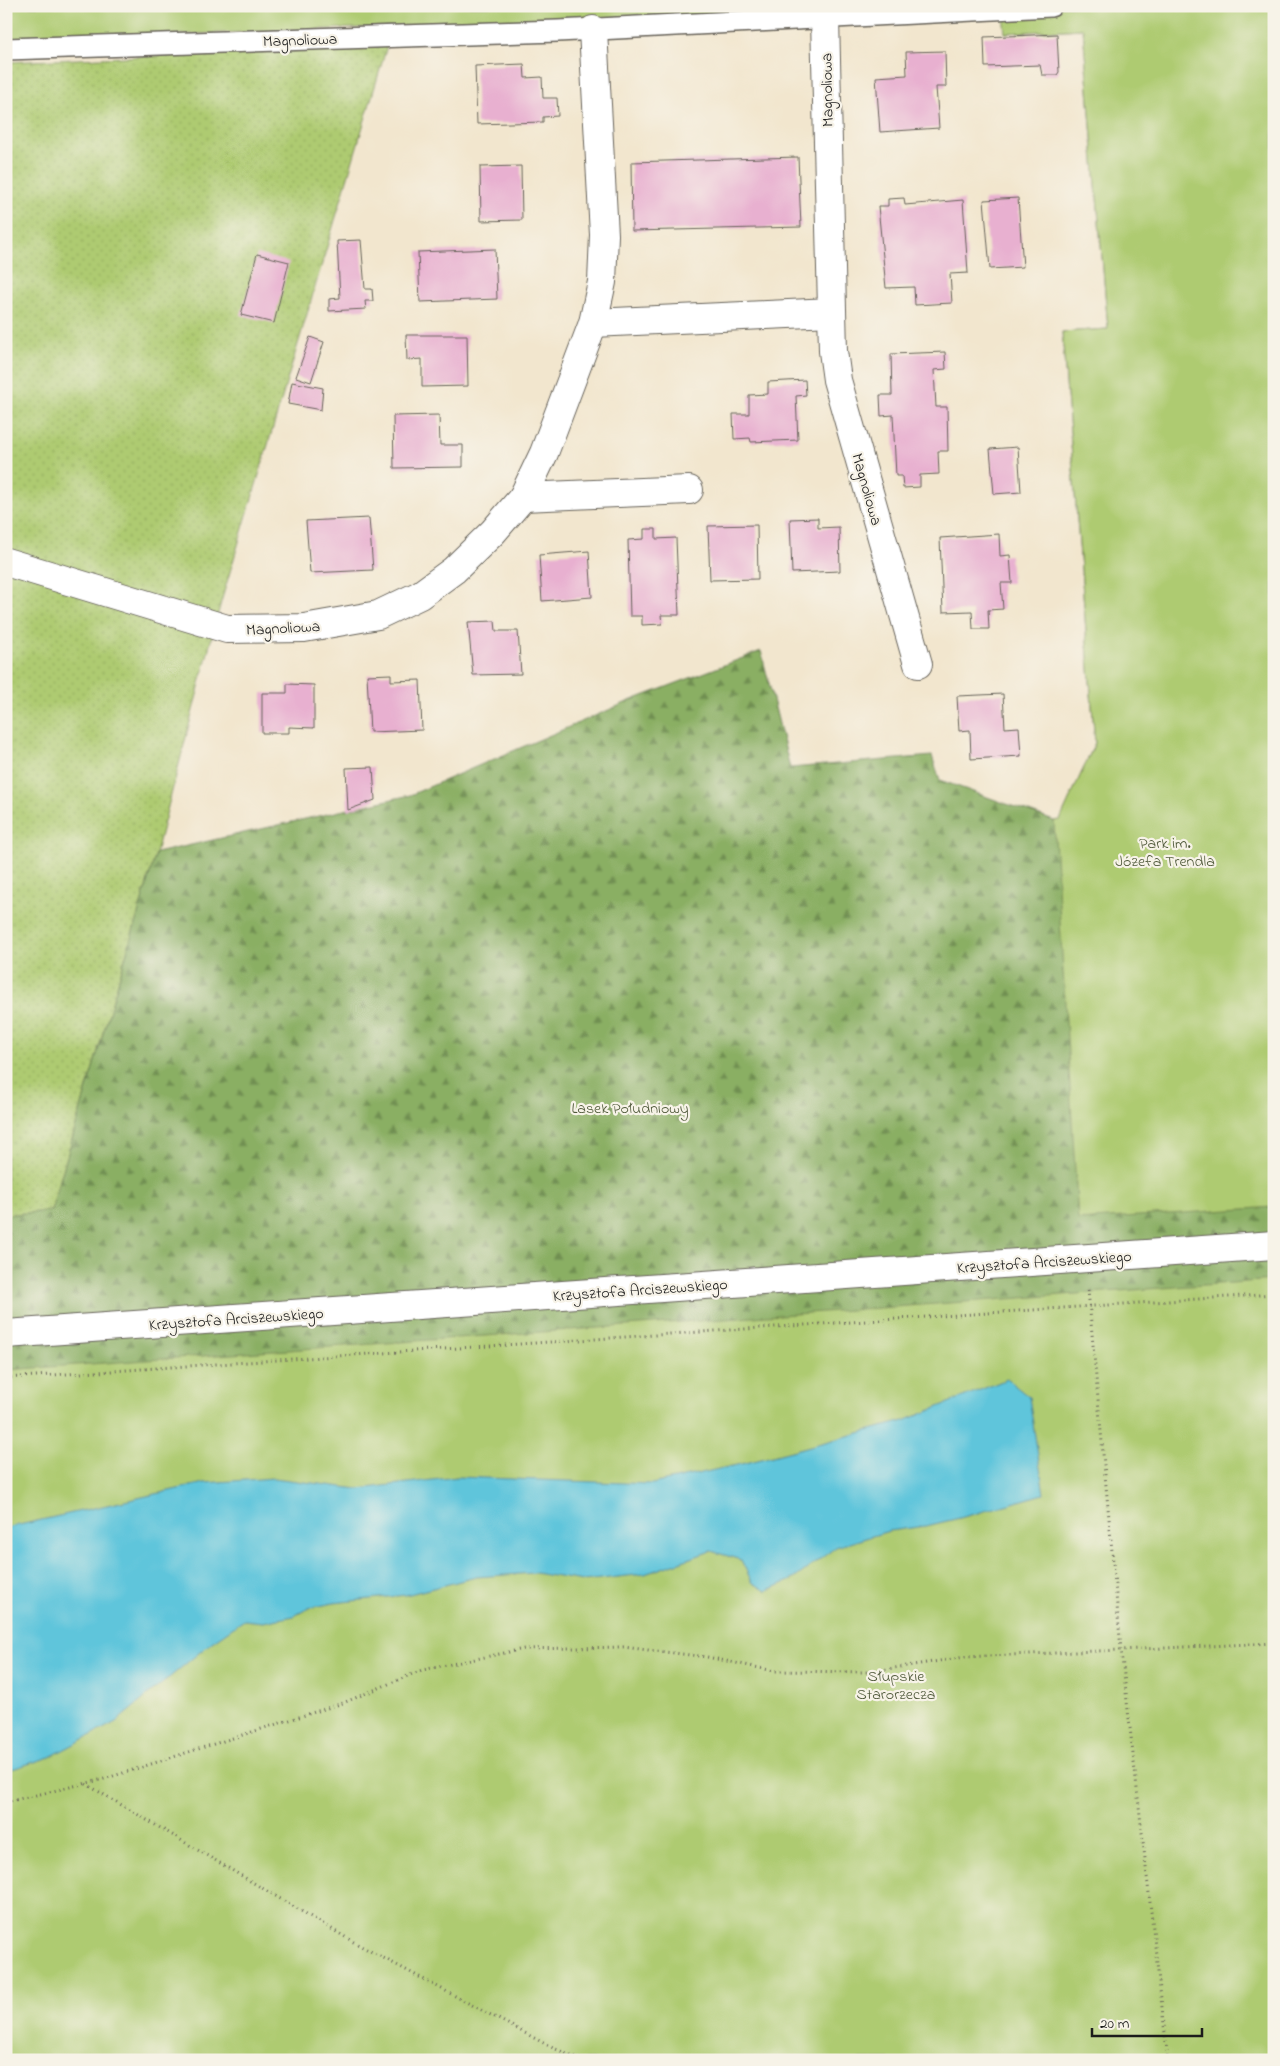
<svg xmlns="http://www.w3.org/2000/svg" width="1280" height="2066" font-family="'Indie Flower',sans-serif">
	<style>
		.grass { fill: url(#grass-dots); stroke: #657446 }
		.forest { fill: url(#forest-firs); stroke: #536640 }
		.park { fill: #aecb71; stroke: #657446 }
		.water { fill: #5ec5db; stroke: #3d707c }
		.building { fill: #e8b0d0 }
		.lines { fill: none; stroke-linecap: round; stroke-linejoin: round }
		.service-casing { stroke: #67635a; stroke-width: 24 }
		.minor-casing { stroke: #67635a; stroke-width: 30 }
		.tertiary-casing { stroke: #67635a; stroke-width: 30 }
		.path { stroke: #67635a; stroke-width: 3; stroke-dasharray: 1 4; stroke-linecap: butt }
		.service { stroke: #fff; stroke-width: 21 }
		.minor { stroke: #fff; stroke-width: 28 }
		.tertiary { stroke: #fff; stroke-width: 28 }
		.labels { text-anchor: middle; stroke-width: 4.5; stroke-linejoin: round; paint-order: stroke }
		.street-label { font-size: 16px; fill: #1c1c1c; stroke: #f7f3e8 }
		.park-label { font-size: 16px; fill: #4f593a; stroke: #f7f3e8 }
	</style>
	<defs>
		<pattern id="grass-dots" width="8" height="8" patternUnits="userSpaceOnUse" patternTransform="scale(1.25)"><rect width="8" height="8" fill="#aecb71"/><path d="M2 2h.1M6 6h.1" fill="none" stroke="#95ae61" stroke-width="1.8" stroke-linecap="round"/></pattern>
		<pattern id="forest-firs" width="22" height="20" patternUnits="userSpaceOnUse" patternTransform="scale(1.25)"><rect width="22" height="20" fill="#8aaf63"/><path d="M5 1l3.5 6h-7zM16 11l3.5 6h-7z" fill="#708e51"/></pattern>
	</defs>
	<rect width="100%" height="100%" fill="#f7f3e8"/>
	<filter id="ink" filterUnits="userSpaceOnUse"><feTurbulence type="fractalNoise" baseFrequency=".02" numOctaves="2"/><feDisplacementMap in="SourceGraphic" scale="10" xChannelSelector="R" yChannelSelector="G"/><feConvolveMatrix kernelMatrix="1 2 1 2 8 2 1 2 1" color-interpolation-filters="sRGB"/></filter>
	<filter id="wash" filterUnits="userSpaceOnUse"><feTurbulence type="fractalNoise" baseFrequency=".0096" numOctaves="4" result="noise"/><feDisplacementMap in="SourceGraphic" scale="20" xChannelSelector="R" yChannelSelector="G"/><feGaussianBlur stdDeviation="1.12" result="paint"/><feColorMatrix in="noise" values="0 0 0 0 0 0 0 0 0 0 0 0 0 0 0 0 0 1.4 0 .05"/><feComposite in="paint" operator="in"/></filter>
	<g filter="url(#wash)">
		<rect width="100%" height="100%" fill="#f2e6ce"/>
		<!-- grass -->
		<polygon class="grass" points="387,46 221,602 156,853 51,1211 6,1215 6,62"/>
		<!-- forest -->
		<polygon class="forest" points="1274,6 1274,2060 6,2060 6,1215 51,1211 156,853 410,795 632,700 761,651 790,768 932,756 940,780 1054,821 1060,821 1095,743 1062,332 1108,329 1083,29 1005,33"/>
		<!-- park -->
		<g class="park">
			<polygon points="6,6 948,6 6,41"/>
			<polygon points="1002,6 1274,6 1274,1207 1078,1220 1054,821 1060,820 1095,743 1062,332 1108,329 1083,29 1005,33"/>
			<polygon points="1274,1280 1274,2060 6,2060 6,1370"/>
		</g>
		<!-- water -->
		<polygon class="water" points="1007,1379 1029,1397 1044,1494 960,1518 926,1526 889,1531 836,1547 794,1579 766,1591 752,1582 741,1560 711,1551 645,1574 583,1581 535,1573 476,1577 406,1595 334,1603 309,1608 294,1616 263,1622 244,1620 212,1642 116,1722 50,1757 6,1771 6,1528 204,1483 274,1478 358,1489 457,1477 652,1484 750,1462 904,1421"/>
		<g id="blocks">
			<!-- building -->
			<g class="building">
				<polygon points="1057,34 1059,72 1057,75 1042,75 1040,65 985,67 984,37"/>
				<polygon points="945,51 946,87 936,87 939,128 880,132 876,77 907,75 906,52"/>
				<polygon points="524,64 525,78 542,77 543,98 557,98 558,116 543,117 543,122 477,124 475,66"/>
				<polygon points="798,157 801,227 632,231 631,162"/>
				<polygon points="521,166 522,220 481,221 480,167"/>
				<polygon points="904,198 905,205 963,200 968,273 950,274 952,303 915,305 914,287 886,288 878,206 888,206 888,199"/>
				<polygon points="1018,198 1023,267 990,269 984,200"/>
				<polygon points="361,240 365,289 372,289 373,301 365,301 366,309 329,311 329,299 340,298 337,241"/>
				<polygon points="495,249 497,299 420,302 418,252"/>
				<polygon points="257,254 289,262 274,323 241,315"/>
				<polygon points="406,335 467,335 468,386 422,387 422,359 407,360"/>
				<polygon points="310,337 324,342 311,382 296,377"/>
				<polygon points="945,352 946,369 934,370 936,407 947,407 948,451 938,451 939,474 920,475 920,487 903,488 902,476 896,476 893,415 881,416 880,395 892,395 891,354"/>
				<polygon points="805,380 806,395 796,396 798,440 751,442 750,438 734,439 733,414 749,414 749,395 768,394 768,382"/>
				<polygon points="292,382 323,388 321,410 288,404"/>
				<polygon points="439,415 440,445 463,445 463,467 394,468 393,416"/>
				<polygon points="1018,447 1021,492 994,494 990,449"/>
				<polygon points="369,518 373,570 310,573 306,521"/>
				<polygon points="818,518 818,528 839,527 840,571 792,573 790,519"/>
				<polygon points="757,525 758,579 710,580 708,526"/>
				<polygon points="644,529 656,529 656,539 676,538 679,615 661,615 662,624 642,625 642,616 630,616 628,540 644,539"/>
				<polygon points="999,534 1000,556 1010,555 1012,583 1001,583 1003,609 988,610 989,629 973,629 972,611 943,612 940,538"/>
				<polygon points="589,551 592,597 542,601 539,555"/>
				<polygon points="495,621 496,631 518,631 521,674 473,675 468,622"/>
				<polygon points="391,674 391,681 420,680 422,730 370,732 367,675"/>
				<polygon points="287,684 314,685 314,728 289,727 289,733 262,733 262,693 287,693"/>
				<polygon points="1003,694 1005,728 1019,727 1021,756 971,759 970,730 959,731 957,696"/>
				<polygon points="373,767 375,800 348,810 346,768"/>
			</g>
		</g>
	</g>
	<g filter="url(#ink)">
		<use href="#blocks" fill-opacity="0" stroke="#67635a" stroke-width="1"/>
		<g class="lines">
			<defs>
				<polyline id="service" points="6,49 558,31 1051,6"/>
				<g id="minor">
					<polyline points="825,18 833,351 837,380 918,664"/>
					<polyline points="593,323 831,312"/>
					<polyline points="523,497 689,490"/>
					<polyline points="6,562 227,629 304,628 378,615 420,595 454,570 493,532 523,497 544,453 593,323 602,282 604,235 593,30"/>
				</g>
				<polyline id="tertiary" points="6,1334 1274,1245"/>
			</defs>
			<!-- service casing -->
			<use href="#service" class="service-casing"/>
			<!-- minor casing -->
			<use href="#minor" class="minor-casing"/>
			<!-- tertiary casing -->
			<use href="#tertiary" class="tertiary-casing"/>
			<!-- path -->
			<g class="path">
				<polyline points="1088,1290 1121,1649 1167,2051 1167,2060"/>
				<polyline points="6,1378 1274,1294"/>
				<polyline points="86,1784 357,1944 553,2048 583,2060"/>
				<polyline points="6,1802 104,1779 343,1703 422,1670 524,1649 623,1647 707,1657 774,1671 868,1672 965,1657 1274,1643"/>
			</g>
			<!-- service -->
			<use href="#service" class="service"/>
			<!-- minor -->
			<use href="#minor" class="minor"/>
			<!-- tertiary -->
			<use href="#tertiary" class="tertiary"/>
		</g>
	</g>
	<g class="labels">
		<!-- street labels -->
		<g class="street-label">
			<text transform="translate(300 39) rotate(-2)" y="6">Magnoliowa</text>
			<text transform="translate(826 90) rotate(-91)" y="6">Magnoliowa</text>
			<text transform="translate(868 489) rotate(74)" y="6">Magnoliowa</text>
			<text transform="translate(283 627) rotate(-3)" y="6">Magnoliowa</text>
			<text transform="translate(1044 1261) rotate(-4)" y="6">Krzysztofa Arciszewskiego</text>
			<text transform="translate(640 1289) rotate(-4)" y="6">Krzysztofa Arciszewskiego</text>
			<text transform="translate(236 1318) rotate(-4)" y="6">Krzysztofa Arciszewskiego</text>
		</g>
		<!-- park labels -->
		<g class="park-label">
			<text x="1165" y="848">Park im.<tspan x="1165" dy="18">Józefa Trendla</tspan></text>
			<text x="630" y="1113">Lasek Południowy</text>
			<text x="896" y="1681">Słupskie<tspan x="896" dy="18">Starorzecza</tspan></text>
		</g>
	</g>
	<!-- margin -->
	<rect width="1280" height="2066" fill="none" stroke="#f7f3e8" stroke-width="25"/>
	<!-- scale -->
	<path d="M1092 2028v8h110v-8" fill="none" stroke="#1c1c1c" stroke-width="2.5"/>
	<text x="1100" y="2028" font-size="15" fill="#1c1c1c" stroke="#f7f3e8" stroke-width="4" paint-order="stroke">20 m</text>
</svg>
